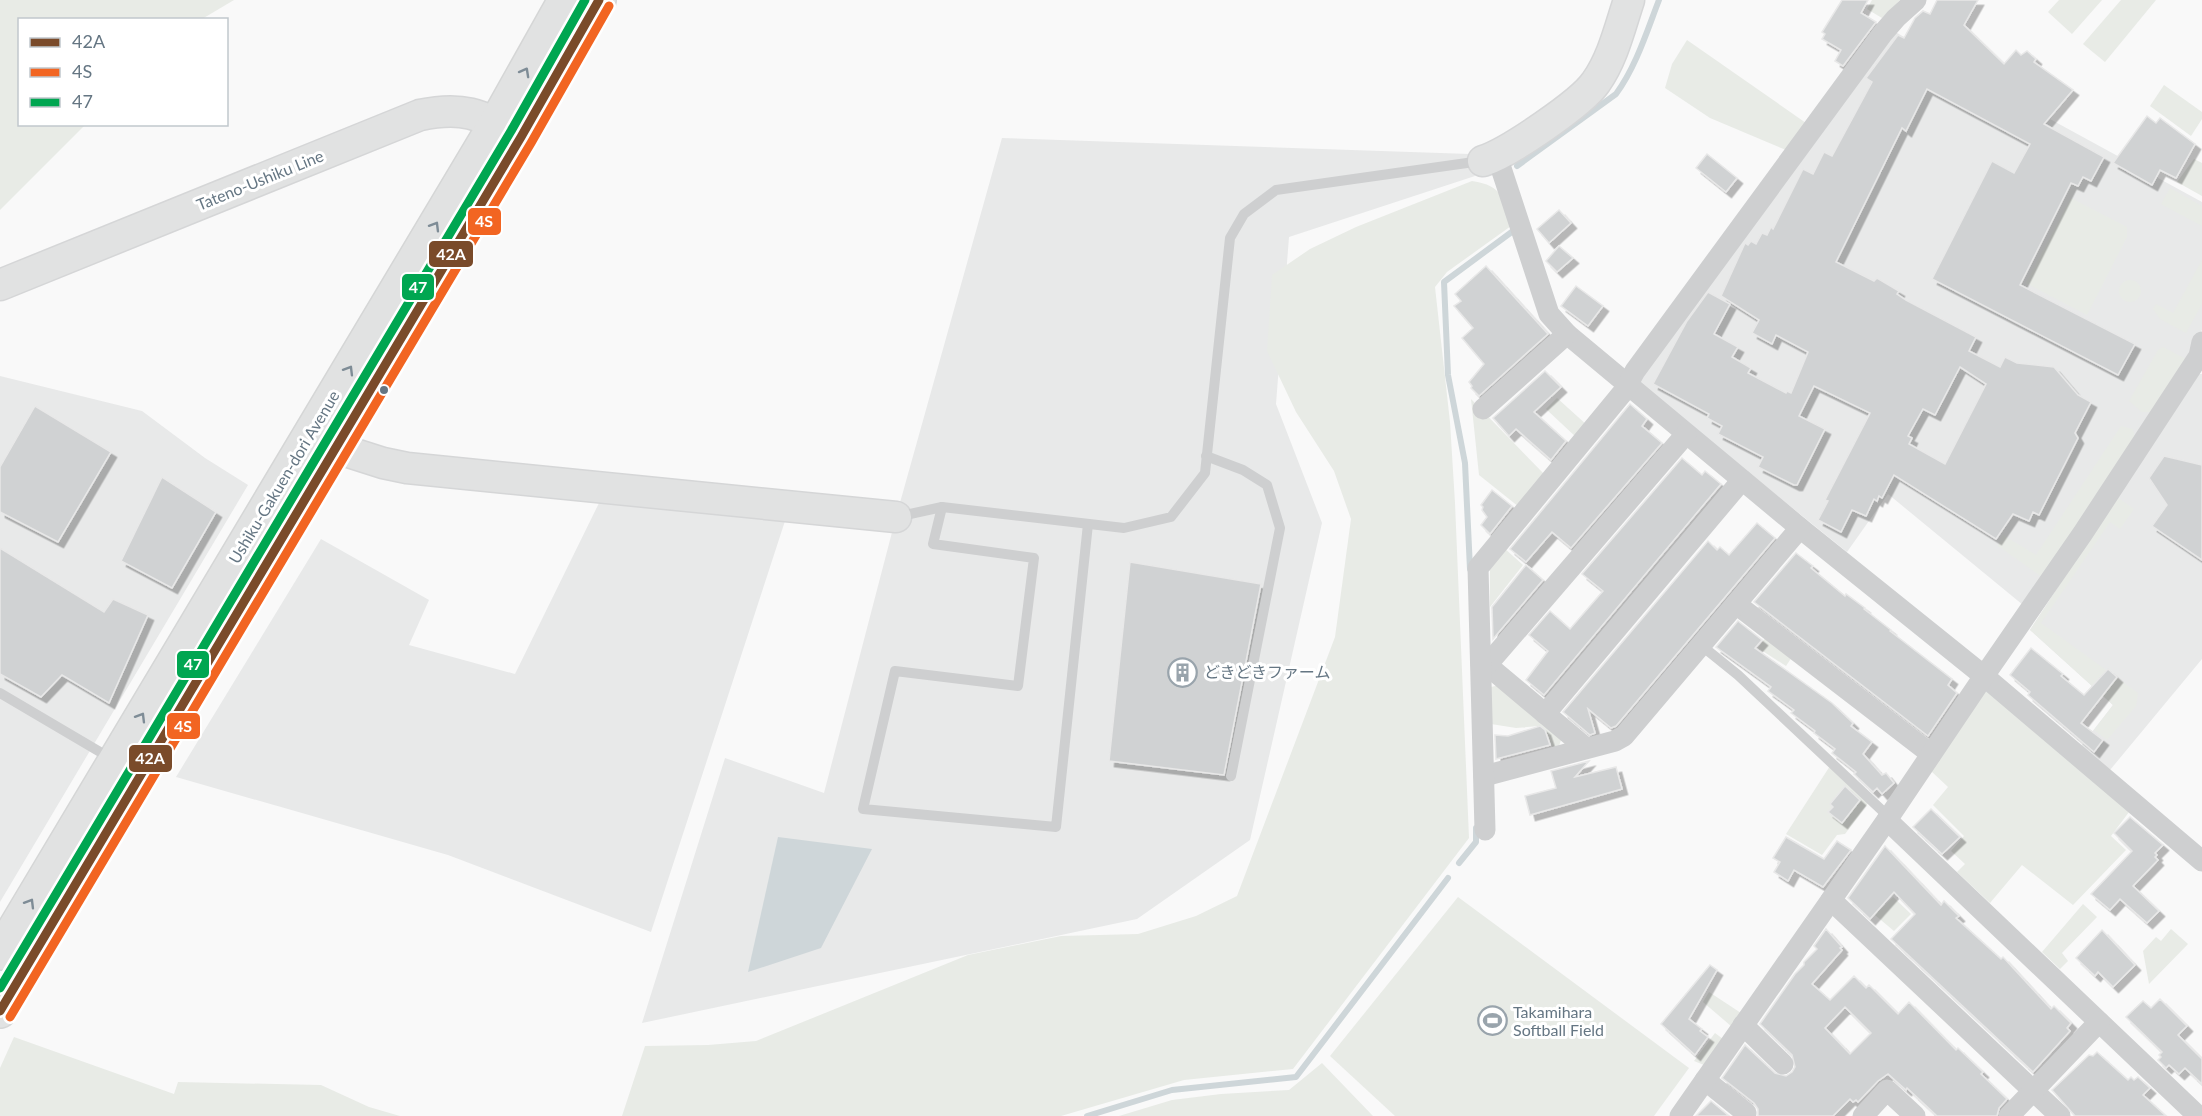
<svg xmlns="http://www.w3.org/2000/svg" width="2202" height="1116" font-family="Lato,'Noto Sans JP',sans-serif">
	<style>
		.built { fill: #e8e9e9 }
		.green { fill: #e8ebe6 }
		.water { fill: #ced6d9 }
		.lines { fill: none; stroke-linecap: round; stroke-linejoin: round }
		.stream { stroke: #ced6d9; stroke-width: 6 }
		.building { fill: #d0d2d3; stroke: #e8e8e8; stroke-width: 1.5; fill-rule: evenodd; filter: url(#shadow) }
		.secondary-casing { stroke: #d5d6d7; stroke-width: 33 }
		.highway-casing { stroke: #d5d6d6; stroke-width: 36 }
		.lane { stroke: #cecfd0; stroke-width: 10 }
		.street { stroke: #cecfd0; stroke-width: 21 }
		.secondary { stroke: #e1e2e2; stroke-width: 30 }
		.highway { stroke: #e1e2e2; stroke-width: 33 }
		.bus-1-casing { stroke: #fff; stroke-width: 14 }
		.bus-2-casing { stroke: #fff; stroke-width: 14 }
		.bus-3-casing { stroke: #fff; stroke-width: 14 }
		.bus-1 { stroke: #7a4b2a; stroke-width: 9 }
		.bus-2 { stroke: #f26522; stroke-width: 9 }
		.bus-3 { stroke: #00a651; stroke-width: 9 }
		.oneway { stroke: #7e8c96 }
		.bus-dot { fill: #657683; stroke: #fff; stroke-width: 2 }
		.labels { text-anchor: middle; stroke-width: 6; stroke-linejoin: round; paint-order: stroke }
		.street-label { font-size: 16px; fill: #657683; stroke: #fff }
		.poi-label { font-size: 16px; fill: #657683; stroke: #fff; text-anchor: start }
		.line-badge { stroke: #fff; stroke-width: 2 }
		.badge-label { font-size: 16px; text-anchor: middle; font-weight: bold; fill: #fff }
	</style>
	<defs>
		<filter id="shadow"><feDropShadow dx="5.5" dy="5.5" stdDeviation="0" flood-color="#0004"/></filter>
	</defs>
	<rect width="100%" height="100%" fill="#f9f9f9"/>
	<!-- built -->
	<g class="built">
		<polygon points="1894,31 1947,63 2202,202 2202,330 2182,368 2023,605 1888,494 1847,552 1640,385 1640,373"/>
		<polygon points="1002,138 1470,154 1475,176 1289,237 1276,404 1322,523 1250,840 1137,919 642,1023 725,758 824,793 896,517"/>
		<polygon points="2199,374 2202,374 2202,659 2110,770 2081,746 2113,705 2030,630"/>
		<polygon points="0,376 142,411 205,458 248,485 0,902"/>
		<polygon points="599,503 785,521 651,932 448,855 176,777 321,539 429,600 409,645 515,674"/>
	</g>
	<!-- green -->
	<g class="green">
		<polygon points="0,0 234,0 202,19 20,20 20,124 85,125 0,210"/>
		<polygon points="1872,0 1900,0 1882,18 1867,9"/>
		<polygon points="2059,0 2102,0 2072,34 2048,12"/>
		<polygon points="2121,0 2156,0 2105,62 2083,44"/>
		<polygon points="1687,40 1806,123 1786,150 1710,118 1665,88 1672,64"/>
		<polygon points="2164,85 2202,112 2202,119 2191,136 2150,106"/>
		<polygon points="2194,159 2202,163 2202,196 2177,182"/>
		<path d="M1472 181C1504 186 1502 198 1511 226L1447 272 1435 287 1450 422 1455 503 1469 838 1293 1069 1184 1080 1061 1116H622L645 1046 708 1045 756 1041 968 955 1061 936 1138 934 1196 916 1237 896 1335 637 1351 519 1334 471 1296 412 1267 351 1272 275 1310 249 1356 227Z"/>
		<polygon points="2170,188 2202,206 2202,226 2161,204"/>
		<polygon points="2071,198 2127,227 2127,237 2087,315 2026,283"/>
		<polygon points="2202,260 2202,304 2186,333 2160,319 2153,309 2156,304 2173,313"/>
		<circle cx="2130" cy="291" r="11"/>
		<polygon points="2163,347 2186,359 2152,412 2142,412 2129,401 2158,350"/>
		<polygon points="1557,398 1588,426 1577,438 1546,409"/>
		<polygon points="1471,399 1546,476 1519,507 1479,475"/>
		<polygon points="2121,426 2133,429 2135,438 2042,577 1998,546 2003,535 2036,555"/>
		<polygon points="2117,497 2134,509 2120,529 2110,522 2041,623 2138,693 2136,706 2107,740 2094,730 2113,705 2030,630"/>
		<polygon points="1504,548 1523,565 1490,607 1490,568"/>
		<polygon points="1766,637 1792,657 1786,666 1758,648"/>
		<polygon points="1499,685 1562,737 1558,749 1553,749 1546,731 1541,732 1539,726 1516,728 1491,724 1491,687"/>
		<polygon points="1988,687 2129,812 2111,836 2126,850 2073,905 2022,865 1990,903 1957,872 1965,864 1951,851 1964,836 1933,805 1948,787 1931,771"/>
		<polygon points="1830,766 1869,802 1845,834 1837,835 1822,855 1786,834"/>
		<polygon points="1458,897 1689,1068 1654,1116 1395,1116 1330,1056"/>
		<polygon points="1893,897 1911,914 1894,931 1875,915"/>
		<polygon points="2083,904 2097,917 2062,953 2068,961 2060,969 2042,952"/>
		<polygon points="2171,929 2188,944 2149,984 2143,951 2156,937 2161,941"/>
		<polygon points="1709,992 1741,1013 1731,1026 1703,1002"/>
		<polygon points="1715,1033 1723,1039 1704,1065 1694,1061"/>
		<polygon points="14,1037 174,1094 178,1082 321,1085 369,1107 400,1116 0,1116 0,1068"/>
		<polygon points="1322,1063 1373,1116 1119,1116 1172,1100 1221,1094 1289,1090"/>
	</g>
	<!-- water -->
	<polygon class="water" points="778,837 872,849 821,948 748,972"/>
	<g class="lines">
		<!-- stream -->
		<g class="stream">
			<path d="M1517 166 1616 94C1636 67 1647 31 1659 0"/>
			<polyline points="1470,569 1465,463 1448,375 1444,282 1513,231"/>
			<polyline points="1459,863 1476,842 1476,828"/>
			<polyline points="1087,1116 1172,1090 1296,1077 1448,878"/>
		</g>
	</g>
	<!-- building -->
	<g class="building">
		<polygon points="1842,0 1868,0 1861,13 1876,22 1843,66 1835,61 1841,50 1822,39 1825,34 1822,32"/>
		<path d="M1937 0H1978L1964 25 2004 64 2016 50 2021 55 2027 51 2036 59 2034 62 2073 90 2044 124 2104 157 2091 181 2083 177 2078 186 2071 183 2020 285 2135 344 2118 375 1932 279 1992 161 2014 173 2030 144 1927 89 1906 131 1902 128 1836 262 1874 281 1877 278 1899 291 1897 294 1906 300 1976 337 1969 351 2000 367 2005 357 2017 363 2054 367 2078 395 2091 402 2075 433 2078 438 2039 515 2033 512 2029 521 2013 514 1996 539 1894 475 1882 498 1879 496 1877 501 1874 499 1866 516 1852 510 1841 532 1818 520 1828 501 1825 500 1870 413 1814 386 1799 416 1825 429 1797 485H1794L1758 467 1763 457 1718 434 1722 426 1707 418 1709 414 1653 384 1687 321 1708 292 1730 304 1714 334 1738 347 1732 357 1751 368 1748 373 1786 393 1787 391 1791 393 1808 352 1776 335 1772 344 1752 333 1759 320 1721 296 1745 243 1748 245 1751 241 1756 244 1762 233 1767 235 1771 227 1773 229 1803 169 1813 174 1824 152 1832 156 1872 82 1866 78 1898 35 1904 38 1915 18 1923 11 1930 14ZM1960 367 1986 384 1945 464 1909 444 1912 438 1908 436 1923 409 1935 415Z"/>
		<polygon points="2147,116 2156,123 2160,118 2195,144 2176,178 2160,170 2152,185 2113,163"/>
		<polygon points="1707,154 1737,178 1726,192 1696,168"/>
		<polygon points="1559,210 1571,223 1549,243 1537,229"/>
		<polygon points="1559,246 1573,258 1557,272 1546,261"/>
		<polygon points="1486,266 1548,334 1479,396 1471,388 1472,386 1469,382 1484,364 1462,338 1473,328 1454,306 1461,301 1455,294"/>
		<polygon points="1576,286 1603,306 1588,326 1561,306"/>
		<polygon points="1545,371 1561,387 1534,412 1566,441 1551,460 1516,429 1509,436 1493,418"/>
		<polygon points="1630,404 1647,419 1642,426 1662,443 1571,548 1552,532 1526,562 1510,549"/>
		<polygon points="35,406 111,452 58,542 0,512 0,467"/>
		<polygon points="2164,456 2202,465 2202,560 2152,526 2167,505 2149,478"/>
		<polygon points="1682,458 1702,475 1705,471 1721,484 1544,695 1526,680 1548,651 1529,635 1550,611 1570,629 1603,591 1582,574"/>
		<polygon points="162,477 216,512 172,588 121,561"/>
		<polygon points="1492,490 1512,506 1490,534 1481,525 1487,517 1482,510 1483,507 1481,505"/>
		<polygon points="1757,523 1775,538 1616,726 1611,728 1588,709 1595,733 1590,735 1563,712 1708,541 1717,550 1720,547 1729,555"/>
		<polygon points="0,548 104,612 113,599 148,615 109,703 62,675 41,697 0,674"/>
		<polygon points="1796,553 1813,566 1811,568 1845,596 1846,594 1865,608 1864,609 1891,630 1890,631 1952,679 1948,685 1957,693 1928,736 1754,602"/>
		<polygon points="1130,562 1261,584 1224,775 1109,761"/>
		<polygon points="1526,565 1543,580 1493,639 1492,607"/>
		<polygon points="1738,621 1762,640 1755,648 1832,703 1853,723 1851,726 1872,742 1863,754 1882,775 1886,773 1894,783 1882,794 1877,788 1873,792 1854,774 1856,772 1832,753 1835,749 1814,733 1815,731 1791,713 1794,710 1768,691 1771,687 1716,647"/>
		<polygon points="2031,648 2063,674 2061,676 2084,695 2108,669 2117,677 2081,723 2103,740 2094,752 2028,695 2030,692 2010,675"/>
		<polygon points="1540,726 1545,730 1550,745 1496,759 1495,735 1508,736"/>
		<polygon points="1589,761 1575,777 1616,767 1622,789 1530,815 1525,796 1556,788 1551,771"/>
		<polygon points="1845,786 1860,800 1842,823 1828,812 1833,807 1830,804"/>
		<polygon points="1931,809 1960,837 1942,854 1913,827"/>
		<polygon points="2130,817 2163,845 2155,853 2157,855 2155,857 2158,860 2133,886 2159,911 2147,923 2120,899 2110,910 2091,894 2132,851 2114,833"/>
		<polygon points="1786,837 1824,859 1837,841 1851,850 1823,887 1794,870 1788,881 1774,872 1780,862 1773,858"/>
		<polygon points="1885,846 1941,905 1944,901 1959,916 1956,918 2001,959 2003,957 2051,1009 2054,1006 2071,1023 2067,1028 2070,1031 2033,1072 1891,939 1915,914 1894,892 1870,919 1848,898"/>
		<path d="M1826 929 1842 947 1840 948 1842 950 1812 984 1830 1000 1854 976 1866 988 1869 985 1898 1014 1909 1002 1956 1050 1958 1048 1983 1072 1981 1074 2007 1099 1999 1108 1997 1116H1937L1907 1088 1906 1090 1888 1074 1878 1081 1858 1102 1856 1100 1853 1102 1850 1099 1833 1116H1758V1109L1754 1103 1722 1078 1745 1045 1775 1073 1786 1076 1792 1072 1795 1067 1792 1055 1760 1024 1795 974 1804 965V962L1817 949 1814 946ZM1845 1007 1871 1033 1850 1054 1825 1028Z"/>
		<polygon points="2102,930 2135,965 2113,987 2098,972 2095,976 2076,958"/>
		<polygon points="1710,965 1717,970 1689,1019 1702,1029 1700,1031 1708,1037 1695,1055 1661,1024"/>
		<polygon points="2160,999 2187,1026 2178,1035 2202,1059 2202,1084 2185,1068 2179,1074 2169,1065 2166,1068 2158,1060 2161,1057 2159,1055 2162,1052 2126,1017 2143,1001 2151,1008"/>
		<polygon points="2097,1052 2128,1080 2131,1077 2134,1080 2138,1077 2150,1088 2143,1095 2166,1116 2075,1116 2052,1090 2089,1055 2093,1056"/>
		<polygon points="1711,1101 1729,1116 1696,1116"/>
	</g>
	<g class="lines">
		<defs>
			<g id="secondary">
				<path d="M1483 161C1508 153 1582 103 1596 82 1613 58 1620 27 1629 0"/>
				<path d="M0 285 420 115C463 106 479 114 516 134"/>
				<polyline points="336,448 383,463 407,468 896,517"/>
			</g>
			<g id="highway">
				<polyline points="0,953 496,123 565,0"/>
				<polyline points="0,1011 521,137 599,0"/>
			</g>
		</defs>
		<!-- secondary casing -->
		<use href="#secondary" class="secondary-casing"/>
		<!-- highway casing -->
		<use href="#highway" class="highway-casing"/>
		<!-- lane -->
		<g class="lane">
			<polyline points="1206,456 1243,470 1267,485 1280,528 1231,776"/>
			<polyline points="942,507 933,544 1034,558 1018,686 895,671 863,809 1056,827 1088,524"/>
			<polyline points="896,517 942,507 1124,528 1171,517 1205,473 1230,238 1244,214 1276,190 1481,161"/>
			<polyline points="1702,646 1738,675 1889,817"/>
			<polyline points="0,693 112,759"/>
		</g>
		<!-- street -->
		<g class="street">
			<polyline points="1497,156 1549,314 1567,334 1800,528 1984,676 2202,861"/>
			<polyline points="1483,409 1567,334"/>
			<polyline points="1736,604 1931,754"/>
			<polyline points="1481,665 1487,665 1586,748"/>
			<polyline points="1487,665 1686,434"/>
			<polyline points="1545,714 1742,480"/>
			<polyline points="1484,776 1615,741 1624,736 1800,528"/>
			<polyline points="1887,820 2198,1116"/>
			<polyline points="1485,830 1478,568 1624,391 1635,371 1883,33 1896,18 1916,0"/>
			<polyline points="1831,900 2060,1116"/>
			<polyline points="1743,1025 1783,1064"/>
			<polyline points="1705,1080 1746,1113"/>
			<polyline points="1680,1116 1889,817 1984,676 2083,533 2199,356 2202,342"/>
			<polyline points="1863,1116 1887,1090 1915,1116"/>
			<polyline points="2009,1116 2099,1022"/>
		</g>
		<!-- secondary -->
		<use href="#secondary" class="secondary"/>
		<!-- highway -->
		<use href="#highway" class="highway"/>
		<defs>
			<polyline id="bus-1" points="0,1011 521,137 599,0"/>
			<polyline id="bus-2" points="10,1017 531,143 609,6"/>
			<polyline id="bus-3" points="0,988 511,131 585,0"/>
		</defs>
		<!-- bus-1 casing -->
		<use href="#bus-1" class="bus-1-casing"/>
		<!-- bus-2 casing -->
		<use href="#bus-2" class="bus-2-casing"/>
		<!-- bus-3 casing -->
		<use href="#bus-3" class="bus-3-casing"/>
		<!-- bus-1 -->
		<use href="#bus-1" class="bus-1"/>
		<!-- bus-2 -->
		<use href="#bus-2" class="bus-2"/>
		<!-- bus-3 -->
		<use href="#bus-3" class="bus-3"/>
	</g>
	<!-- one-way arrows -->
	<defs><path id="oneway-chevron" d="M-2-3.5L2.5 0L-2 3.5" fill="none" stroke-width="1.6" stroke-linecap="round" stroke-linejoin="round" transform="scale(1.5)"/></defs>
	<g class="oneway">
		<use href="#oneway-chevron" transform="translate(525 72) rotate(-61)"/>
		<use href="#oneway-chevron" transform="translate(435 226) rotate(-59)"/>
		<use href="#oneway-chevron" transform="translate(349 370) rotate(-59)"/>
		<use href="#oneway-chevron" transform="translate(141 717) rotate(-59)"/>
		<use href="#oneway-chevron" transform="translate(30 903) rotate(-59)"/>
	</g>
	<!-- icons -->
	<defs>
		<symbol id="building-ring" viewBox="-11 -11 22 22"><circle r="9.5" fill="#fff" stroke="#99a4ac" stroke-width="1.5"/><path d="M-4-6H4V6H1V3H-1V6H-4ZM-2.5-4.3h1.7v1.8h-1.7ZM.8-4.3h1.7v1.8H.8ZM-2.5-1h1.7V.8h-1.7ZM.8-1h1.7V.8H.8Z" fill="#99a4ac"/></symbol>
		<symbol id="stadium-ring" viewBox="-11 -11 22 22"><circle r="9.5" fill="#fff" stroke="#99a4ac" stroke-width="1.5"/><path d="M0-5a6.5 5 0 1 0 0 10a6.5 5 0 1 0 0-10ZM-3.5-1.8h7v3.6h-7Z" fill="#99a4ac"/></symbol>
	</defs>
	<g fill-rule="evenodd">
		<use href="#building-ring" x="1166" y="656" width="33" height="33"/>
		<use href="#stadium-ring" x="1476" y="1004" width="33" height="33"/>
	</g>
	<!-- markers -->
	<circle class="bus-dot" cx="384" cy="390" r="5"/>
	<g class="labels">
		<!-- street labels -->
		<g class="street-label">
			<text transform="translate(260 180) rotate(-22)" y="6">Tateno-Ushiku Line</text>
			<text transform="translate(284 477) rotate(-59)" y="6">Ushiku-Gakuen-dori Avenue</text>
		</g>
		<!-- poi labels -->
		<g class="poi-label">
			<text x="1204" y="678">どきどきファーム</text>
			<text x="1513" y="1018">Takamihara<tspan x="1513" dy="18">Softball Field</tspan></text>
		</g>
	</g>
	<g class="line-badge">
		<rect x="467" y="207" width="35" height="29" rx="6" fill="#f26522"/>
		<rect x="428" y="240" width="46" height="28" rx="6" fill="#7a4b2a"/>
		<rect x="401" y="273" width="34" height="28" rx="6" fill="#00a651"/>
		<rect x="176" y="650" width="34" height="29" rx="6" fill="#00a651"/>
		<rect x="166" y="712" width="35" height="28" rx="6" fill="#f26522"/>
		<rect x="128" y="744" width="45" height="29" rx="6" fill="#7a4b2a"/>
	</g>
	<g class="badge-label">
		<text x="484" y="227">4S</text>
		<text x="451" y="260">42A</text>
		<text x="418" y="293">47</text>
		<text x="193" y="670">47</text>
		<text x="183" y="732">4S</text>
		<text x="150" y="764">42A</text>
	</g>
	<!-- legend -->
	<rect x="18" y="18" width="210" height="108" fill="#ffffff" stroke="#c1c8cd" stroke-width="1.5"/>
	<rect x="30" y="38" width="30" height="9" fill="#7a4b2a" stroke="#c1c8cd" stroke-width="1.5"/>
	<text x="72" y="48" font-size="18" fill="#657683">42A</text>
	<rect x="30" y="68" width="30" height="9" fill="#f26522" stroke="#c1c8cd" stroke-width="1.5"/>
	<text x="72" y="78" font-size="18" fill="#657683">4S</text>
	<rect x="30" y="98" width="30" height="9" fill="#00a651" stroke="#c1c8cd" stroke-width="1.5"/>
	<text x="72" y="108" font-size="18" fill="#657683">47</text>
</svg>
